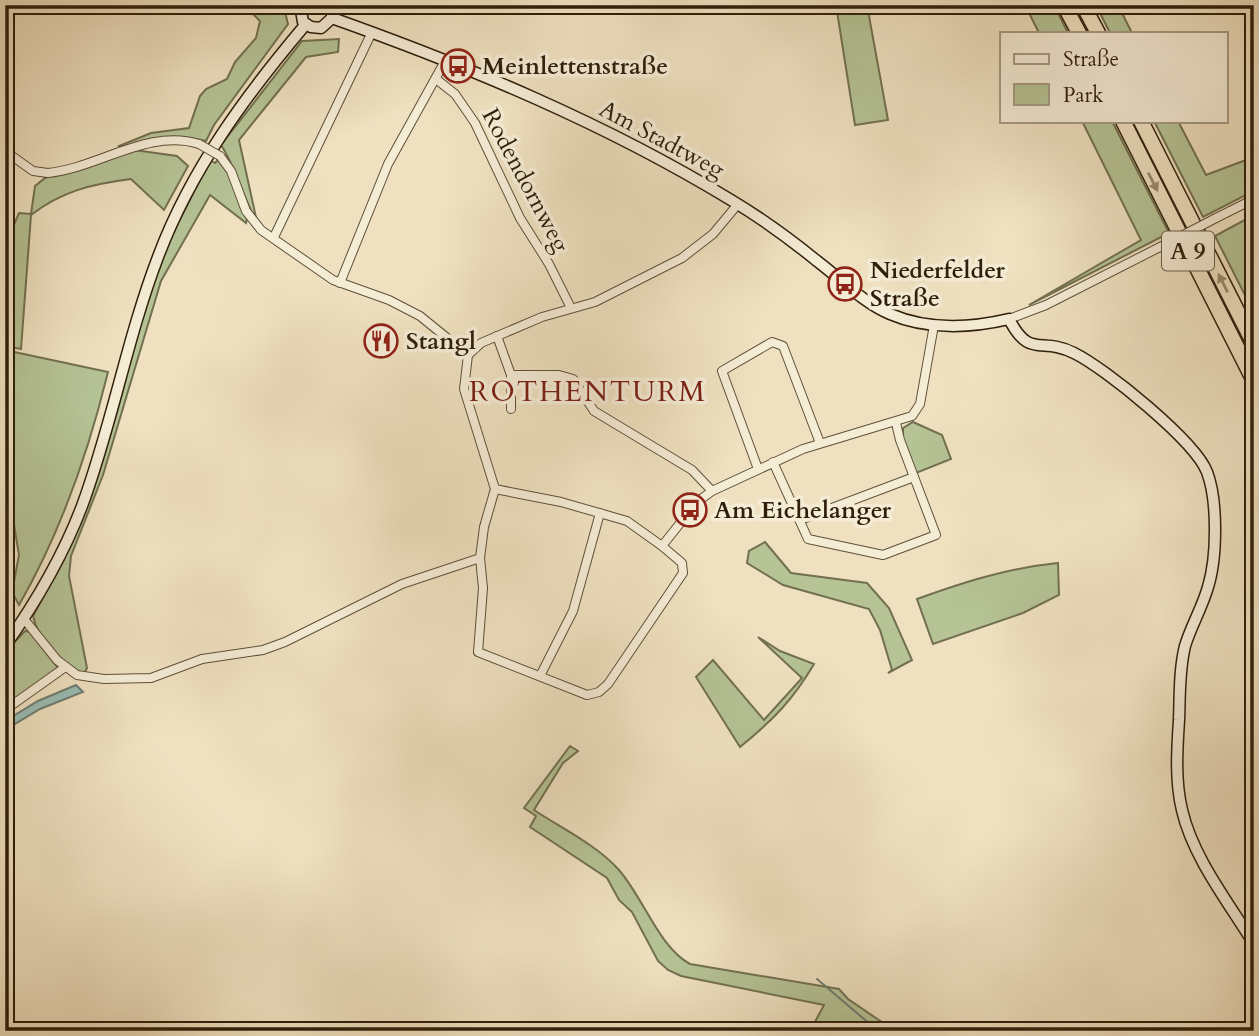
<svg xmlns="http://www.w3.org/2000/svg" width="1259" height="1036" font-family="Cardo,serif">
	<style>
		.green { fill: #b5c395; stroke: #727050; stroke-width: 2 }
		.water { fill: #9abdb6; stroke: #6f7d71; stroke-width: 2 }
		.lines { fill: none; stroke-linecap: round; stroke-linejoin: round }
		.stream { stroke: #6f7d71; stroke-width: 2 }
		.street-casing { stroke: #5e4f38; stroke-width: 10 }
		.secondary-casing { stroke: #2e1e0a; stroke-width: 13 }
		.highway-casing { stroke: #2e1e0a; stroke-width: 17 }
		.street { stroke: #f5ecd6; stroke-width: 8 }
		.secondary { stroke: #f5ecd6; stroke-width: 10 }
		.highway { stroke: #efe1c0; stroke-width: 14 }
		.street-bridge-casing { stroke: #5e4f38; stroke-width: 10; stroke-linecap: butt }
		.street-bridge { stroke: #f5ecd6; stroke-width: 8 }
		.oneway { fill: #98896e }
		.labels { text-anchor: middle; stroke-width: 7; stroke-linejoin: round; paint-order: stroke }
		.shield { fill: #f5ecd6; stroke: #6a5c47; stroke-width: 2 }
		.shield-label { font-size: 23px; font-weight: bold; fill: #2e1e0a }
		.poi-label { font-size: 24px; font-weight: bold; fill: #2e1e0a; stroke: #f5ecd6; text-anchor: start }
		.street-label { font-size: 24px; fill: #2e1e0a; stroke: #f5ecd6 }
		.quarter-label { font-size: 28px; letter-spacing: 2px; fill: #7a1f14; stroke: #f5ecd6 }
	</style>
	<rect width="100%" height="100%" fill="#efe1c0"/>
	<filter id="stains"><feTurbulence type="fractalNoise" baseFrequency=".00286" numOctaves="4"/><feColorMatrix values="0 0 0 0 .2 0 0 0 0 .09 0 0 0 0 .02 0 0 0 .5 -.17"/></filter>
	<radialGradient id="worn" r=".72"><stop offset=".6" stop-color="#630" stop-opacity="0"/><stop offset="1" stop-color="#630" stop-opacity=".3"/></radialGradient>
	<!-- green -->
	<g class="green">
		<path d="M249 5H279L284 8 288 24 214 125 206 141C178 135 153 137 123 149L119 146 151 133 189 128 200 96 206 89 227 79 235 62 256 38 260 21 250 11Z"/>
		<polygon points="836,5 867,5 888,120 855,125"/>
		<polygon points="1025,5 1054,5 1068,33 1039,33"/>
		<polygon points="1096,5 1118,5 1132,33 1110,33"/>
		<path d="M339 39 338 52 306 57 239 140 257 222C242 196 237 169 221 145L302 41Z"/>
		<polygon points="1082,121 1112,121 1169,233 1029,305 1141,240"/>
		<polygon points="1154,121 1178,121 1206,175 1254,157 1254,191 1203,217"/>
		<path d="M134 150 177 156 188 166 164 210 131 179C92 184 62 191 31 215L21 349 5 346V245L19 213 31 214 35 186 45 178Z"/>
		<path d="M210 160 215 163 218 160 227 170 247 219 246 223 210 195 161 281 103 475 71 556 69 576 87 668 84 674C63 666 37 638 33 616L64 559 163 253Z"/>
		<polygon points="1254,215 1254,313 1215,236"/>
		<path d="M5 350 108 372C88 454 61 532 19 605L12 592 19 555 5 470Z"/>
		<polygon points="913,422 942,435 951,459 916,473 903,439 903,428"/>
		<polygon points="765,542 791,573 867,583 889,608 912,660 888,673 892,670 880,630 869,609 783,585 747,563 749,551"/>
		<path d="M1058 563 1059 595 1023 613 933 644 917 599C964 582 1008 568 1058 563Z"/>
		<polygon points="25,631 31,632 57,667 57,671 5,706 5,652"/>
		<path d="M758 637 780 651 814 664C793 700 772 721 740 747L696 677 713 660 764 720 802 678Z"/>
		<path d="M570 746 578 751 563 763 534 810C561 828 597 845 619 870 644 899 659 947 690 964L839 989 848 999 895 1031H810L824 1005 681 976 668 970 658 961 632 912 619 900 607 878 530 827 536 816 524 808Z"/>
	</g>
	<!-- water -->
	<polygon class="water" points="76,685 83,692 40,709 5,730 5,721 38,701"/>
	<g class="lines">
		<!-- stream -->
		<polyline class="stream" points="817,979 878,1031"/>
		<defs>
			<g id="street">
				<polyline points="1251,78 1254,77"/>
				<polyline points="436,79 455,94 475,123 520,218 549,264 571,308"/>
				<path d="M5 151 33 171 48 173C98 168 148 128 199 144"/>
				<polyline points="220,156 231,171 246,211 261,230 333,280 389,300 420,316 468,355"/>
				<polyline points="1216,218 1254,199"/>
				<polyline points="274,237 372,32"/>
				<polyline points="340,283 388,164 445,61"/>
				<polyline points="1009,319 1046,305 1160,247"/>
				<polyline points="497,336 511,375 559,375 573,379 594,411 692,470 712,491"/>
				<polyline points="511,375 511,409"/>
				<polyline points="773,462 808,539 883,555 936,535 900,440 896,423"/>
				<polyline points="758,469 722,371 772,342 783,346 820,443"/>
				<polyline points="495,489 561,502 627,521 662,546 697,502 712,491 803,449 912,416 920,404 934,325"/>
				<polyline points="800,520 914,477"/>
				<polyline points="480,558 483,588 478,652 587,695 599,692 608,684 683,573 682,563 662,546"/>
				<polyline points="24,619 57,660 77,675 104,679 151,678 202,659 263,650 285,642 402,584 480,558 484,527 495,489 464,389 468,355 481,343 542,317 595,302 682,258 713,234 738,204"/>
				<polyline points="540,676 573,611 600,513"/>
				<polyline points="5,710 64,668"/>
			</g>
			<g id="secondary">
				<polyline points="300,5 303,22 311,27 321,28 332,18 332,5"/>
				<path d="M332 18C470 67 606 124 731 200 761 218 790 239 817 261 841 279 862 302 890 314 927 330 971 328 1009 319 1030 360 1041 336 1074 353 1105 368 1195 441 1207 472 1218 501 1217 558 1208 587 1202 608 1191 626 1185 646 1179 670 1180 696 1179 720 1177 750 1175 781 1182 810 1193 858 1229 903 1254 944"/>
				<path d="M5 646C36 602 63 556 82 506 112 425 127 338 158 257 191 169 246 95 306 24"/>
			</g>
			<g id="highway">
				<polyline points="1064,5 1079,33"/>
				<polyline points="1083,5 1098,33"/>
				<polyline points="1123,121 1254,381"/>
				<polyline points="1141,121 1254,344"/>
			</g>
		</defs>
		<!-- street casing -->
		<use href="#street" class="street-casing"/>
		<!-- secondary casing -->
		<use href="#secondary" class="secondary-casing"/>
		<!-- highway casing -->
		<use href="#highway" class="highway-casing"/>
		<!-- street -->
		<use href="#street" class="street"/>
		<!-- secondary -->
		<use href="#secondary" class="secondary"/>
		<!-- highway -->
		<use href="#highway" class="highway"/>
		<defs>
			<g id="street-bridge">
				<polyline points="199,144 220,156"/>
				<polyline points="1160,247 1216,218"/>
			</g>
		</defs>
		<!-- street-bridge casing -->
		<use href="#street-bridge" class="street-bridge-casing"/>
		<!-- street-bridge -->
		<use href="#street-bridge" class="street-bridge"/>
	</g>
	<!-- one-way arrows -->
	<defs><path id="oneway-solid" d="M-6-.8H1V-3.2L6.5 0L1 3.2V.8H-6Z" transform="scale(1.75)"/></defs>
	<g class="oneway">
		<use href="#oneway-solid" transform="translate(1153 182) rotate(63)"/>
		<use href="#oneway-solid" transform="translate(1223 283) rotate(-117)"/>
	</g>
	<!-- icons -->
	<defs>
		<symbol id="bus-ring" viewBox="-11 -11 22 22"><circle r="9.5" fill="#f5ecd6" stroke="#8f2418" stroke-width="1.5"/><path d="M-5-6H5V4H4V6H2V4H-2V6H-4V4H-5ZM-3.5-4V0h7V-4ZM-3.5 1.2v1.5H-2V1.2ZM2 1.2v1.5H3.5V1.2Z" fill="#8f2418"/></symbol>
		<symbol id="restaurant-ring" viewBox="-11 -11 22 22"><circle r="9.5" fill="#f5ecd6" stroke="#8f2418" stroke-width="1.5"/><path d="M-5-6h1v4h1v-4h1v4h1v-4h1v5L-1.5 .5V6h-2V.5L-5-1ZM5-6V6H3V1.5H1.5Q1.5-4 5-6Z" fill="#8f2418"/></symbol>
	</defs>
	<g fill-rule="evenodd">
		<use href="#bus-ring" x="439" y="47" width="38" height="38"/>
		<use href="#bus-ring" x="826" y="265" width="38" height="38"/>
		<use href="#restaurant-ring" x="362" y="322" width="38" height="38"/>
		<use href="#bus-ring" x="671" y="491" width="38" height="38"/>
	</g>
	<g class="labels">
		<!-- shield labels -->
		<rect class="shield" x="1162" y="231.5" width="52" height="39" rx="5"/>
		<g class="shield-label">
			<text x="1188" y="259">A 9</text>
		</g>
		<!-- poi labels -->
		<g class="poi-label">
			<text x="482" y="74">Meinlettenstraße</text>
			<text x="870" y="278">Niederfelder<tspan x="870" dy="28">Straße</tspan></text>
			<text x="406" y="349">Stangl</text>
			<text x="714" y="518">Am Eichelanger</text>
		</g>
		<!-- street labels -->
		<g class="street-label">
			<text transform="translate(662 139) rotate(28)" y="8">Am Stadtweg</text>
			<text transform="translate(526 180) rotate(62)" y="8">Rodendornweg</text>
		</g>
		<!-- quarter labels -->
		<g class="quarter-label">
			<text x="588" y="401">ROTHENTURM</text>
		</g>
	</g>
	<!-- margin -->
	<rect width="1259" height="1036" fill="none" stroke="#efe1c0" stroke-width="28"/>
	<rect x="7" y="7" width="1245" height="1022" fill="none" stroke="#2e1e0a" stroke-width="3.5"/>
	<rect x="14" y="14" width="1231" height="1008" fill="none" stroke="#2e1e0a" stroke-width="2"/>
	<!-- legend -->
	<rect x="1000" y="32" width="228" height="91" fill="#f5ecd6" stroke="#a59a84" stroke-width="2"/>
	<rect x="1014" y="54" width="35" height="10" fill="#f5ecd6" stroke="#a59a84" stroke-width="2"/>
	<text x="1063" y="66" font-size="21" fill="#2e1e0a">Straße</text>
	<rect x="1014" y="84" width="35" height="21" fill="#b5c395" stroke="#a59a84" stroke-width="2"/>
	<text x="1063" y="102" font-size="21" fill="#2e1e0a">Park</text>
	<rect width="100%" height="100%" filter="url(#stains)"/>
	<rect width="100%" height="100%" fill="url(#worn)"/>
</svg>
